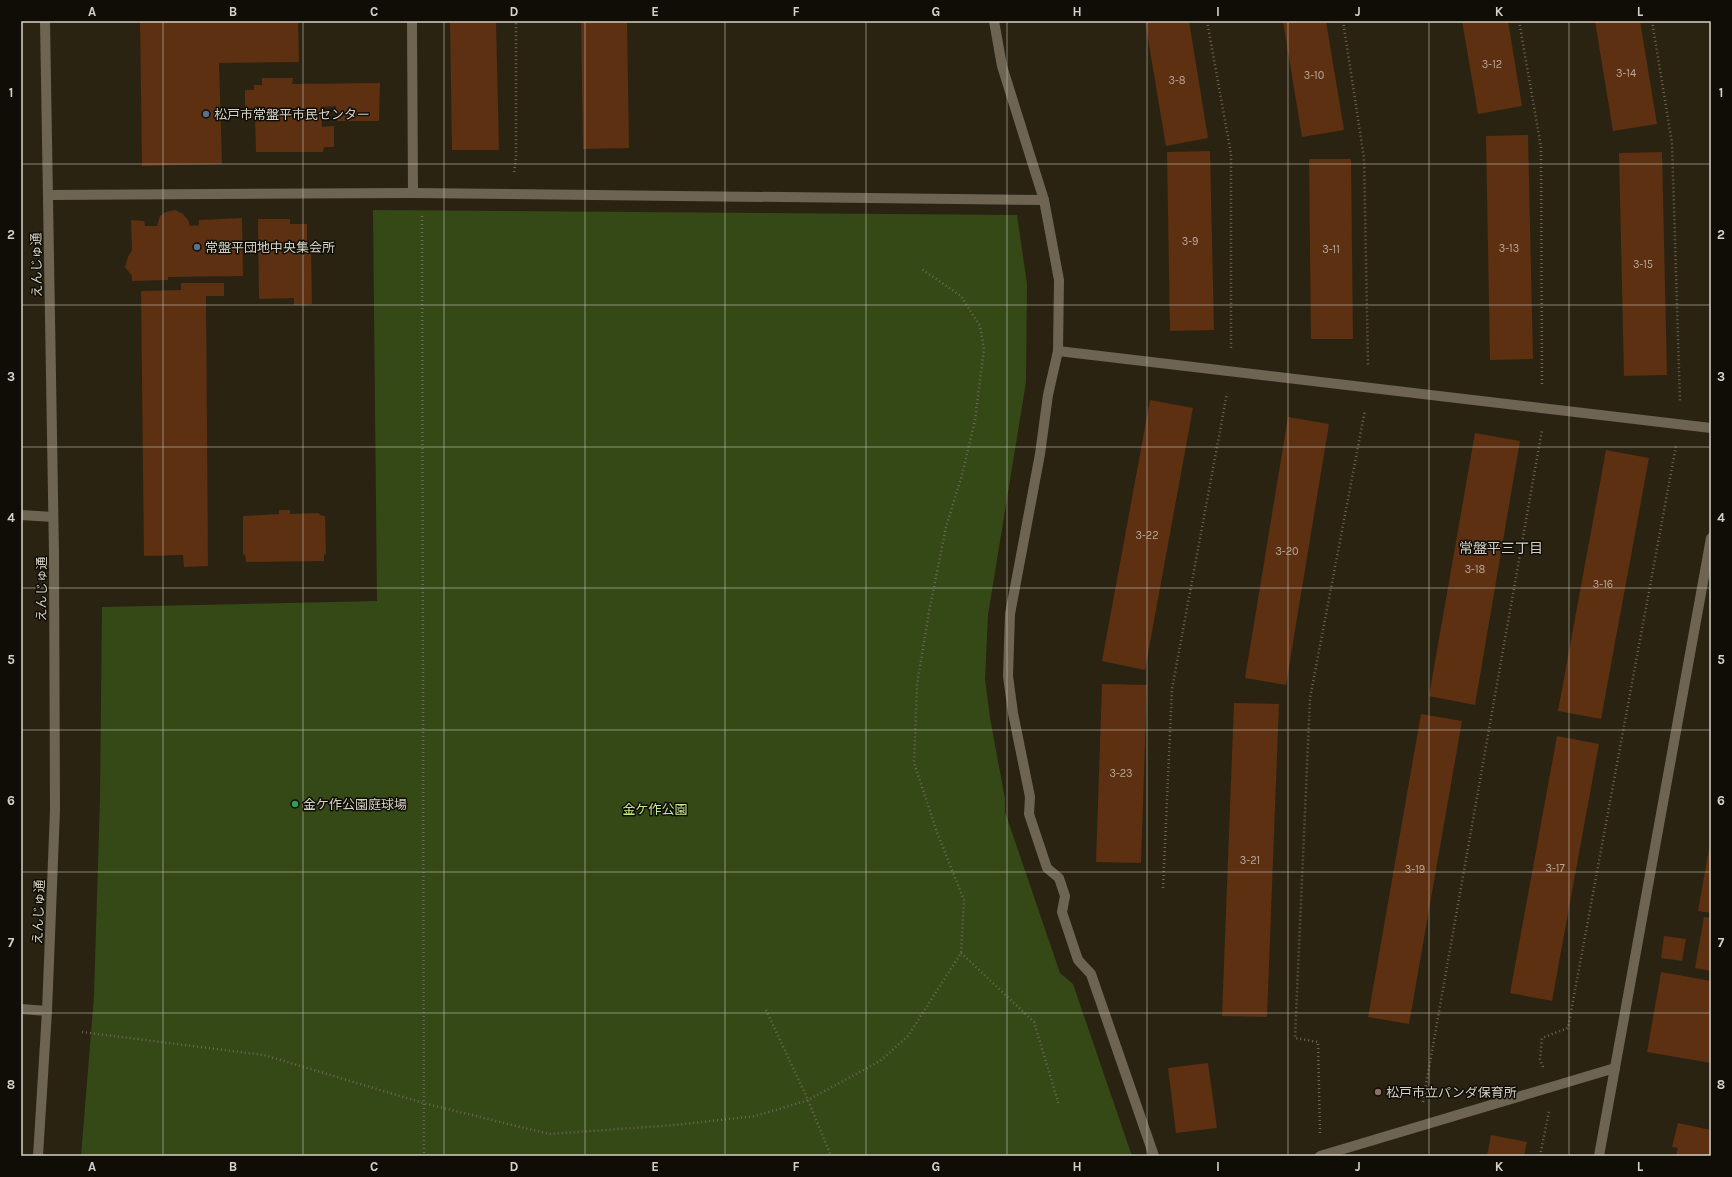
<svg xmlns="http://www.w3.org/2000/svg" width="1732" height="1177" font-family="Karla,'Noto Sans JP',sans-serif">
	<style>
		.green { fill: #354917 }
		.building { fill: #5c3011 }
		.lines { fill: none; stroke-linecap: round; stroke-linejoin: round }
		.path { stroke: #6e6859; stroke-width: 2.5; stroke-dasharray: 1 3; stroke-linecap: butt }
		.minor { stroke: #6d6552; stroke-width: 10 }
		.grid { fill: none; stroke: #d6d2c7; stroke-width: 1; stroke-opacity: 0.55 }
		.service-dot { fill: #5c6f8a; stroke: #100d06; stroke-width: 1.5 }
		.leisure-dot { fill: #2e9e5b; stroke: #100d06; stroke-width: 1.5 }
		.education-dot { fill: #8d6e63; stroke: #100d06; stroke-width: 1.5 }
		.labels { text-anchor: middle; stroke-width: 3; stroke-linejoin: round; paint-order: stroke }
		.number-label { font-size: 11px; fill: #b8aa9a }
		.poi-label { font-size: 13px; fill: #d6d2c7; stroke: #100d06; text-anchor: start }
		.street-label { font-size: 13px; fill: #d6d2c7; stroke: #100d06 }
		.park-label { font-size: 13px; fill: #c3eb8f; stroke: #100d06 }
		.neighbourhood-label { font-size: 14px; fill: #d6d2c7; stroke: #100d06 }
		.neatline { fill: none; stroke: #d6d2c7; stroke-width: 1.5 }
		.grid-label { font-size: 13px; text-anchor: middle; font-weight: bold; fill: #d6d2c7 }
	</style>
	<rect width="100%" height="100%" fill="#2a2312"/>
	<!-- green -->
	<polygon class="green" points="373,210 1017,215 1027,284 1026,382 988,615 985,679 990,718 1005,799 1005,812 1060,973 1073,984 1132,1156 81,1156 94,996 100,798 102,607 377,601"/>
	<!-- building -->
	<g class="building">
		<polygon points="140,21 298,21 299,62 219,63 222,164 142,166"/>
		<polygon points="450,21 496,21 499,150 452,150"/>
		<polygon points="581,21 627,21 629,148 583,149"/>
		<polygon points="1145,21 1189,21 1208,138 1166,146"/>
		<polygon points="1283,21 1326,21 1344,130 1302,137"/>
		<polygon points="1462,21 1508,21 1522,106 1478,114"/>
		<polygon points="1595,21 1640,21 1657,124 1613,131"/>
		<polygon points="262,78 293,78 292,84 380,83 379,121 337,121 336,106 321,107 322,127 334,126 334,147 324,147 323,152 256,152 255,115 245,115 245,90 254,90 254,85 262,85"/>
		<polygon points="1528,135 1533,359 1490,360 1486,136"/>
		<polygon points="1210,151 1214,330 1170,331 1167,152"/>
		<polygon points="1662,152 1667,375 1624,376 1619,153"/>
		<polygon points="1309,159 1351,159 1353,339 1311,339"/>
		<polygon points="175,210 183,214 188,220 190,226 199,225 199,220 242,218 243,276 168,277 168,280 132,281 132,276 125,267 128,257 132,250 131,220 144,221 145,226 157,226 160,216 166,212"/>
		<polygon points="258,219 290,219 290,224 307,224 307,246 311,246 312,304 294,305 294,298 259,299"/>
		<polygon points="181,283 224,283 224,296 206,296 208,566 184,567 183,555 144,556 141,291 181,290"/>
		<polygon points="1150,400 1193,408 1145,670 1102,661"/>
		<polygon points="1288,417 1329,424 1286,685 1245,678"/>
		<polygon points="1475,433 1520,441 1475,705 1429,696"/>
		<polygon points="1606,450 1649,458 1601,719 1558,711"/>
		<polygon points="279,510 290,510 290,514 319,513 320,515 325,516 326,554 324,555 324,561 246,562 245,554 243,555 243,516 279,514"/>
		<polygon points="1102,684 1147,685 1141,863 1096,862"/>
		<polygon points="1234,703 1279,704 1267,1017 1222,1016"/>
		<polygon points="1421,714 1462,721 1409,1024 1368,1017"/>
		<polygon points="1557,736 1599,744 1552,1001 1510,993"/>
		<polygon points="1709,849 1711,849 1711,913 1698,911"/>
		<polygon points="1704,917 1711,918 1711,971 1695,968"/>
		<polygon points="1664,936 1686,939 1682,961 1661,958"/>
		<polygon points="1661,972 1711,981 1711,1063 1647,1052"/>
		<polygon points="1208,1063 1217,1128 1176,1133 1168,1068"/>
		<polygon points="1678,1123 1711,1130 1711,1156 1676,1156 1678,1148 1672,1147"/>
		<polygon points="1491,1135 1527,1142 1524,1156 1487,1156"/>
	</g>
	<g class="lines">
		<!-- path -->
		<g class="path">
			<polyline points="1207,21 1231,154 1231,348"/>
			<polyline points="1343,21 1364,158 1368,365"/>
			<polyline points="1519,21 1541,147 1542,387"/>
			<polyline points="1652,21 1672,143 1680,402"/>
			<polyline points="514,172 516,159 516,21"/>
			<polyline points="422,216 424,1156"/>
			<polyline points="1163,888 1172,689 1227,393"/>
			<polyline points="961,953 1034,1022 1059,1105"/>
			<polyline points="766,1010 808,1100 831,1156"/>
			<polyline points="82,1032 264,1055 423,1103 549,1134 675,1125 756,1116 808,1100 880,1061 908,1036 961,953 964,900 938,835 914,763 917,685 929,612 946,527 962,475 975,420 984,349 980,326 961,296 920,268"/>
			<polyline points="1543,1067 1540,1059 1542,1038 1568,1028 1676,446"/>
			<polyline points="1423,1102 1542,430"/>
			<polyline points="1320,1133 1318,1042 1295,1038 1310,698 1365,410"/>
			<polyline points="1540,1156 1549,1111"/>
		</g>
		<!-- minor -->
		<g class="minor">
			<polyline points="412,21 413,193"/>
			<polyline points="994,21 1002,66 1044,200 1059,280 1058,351 1048,395 1040,454 1010,614 1008,676 1013,713 1030,797 1029,814 1047,868 1059,878 1065,896 1062,912 1078,960 1091,974 1154,1156"/>
			<polyline points="48,195 413,193 1044,200"/>
			<polyline points="1058,351 1711,428"/>
			<polyline points="21,515 53,517"/>
			<polyline points="21,1009 47,1011"/>
			<polyline points="38,1156 47,1011 55,810 54,554 45,21"/>
			<polyline points="1320,1156 1615,1068"/>
			<polyline points="1599,1156 1711,538"/>
		</g>
	</g>
	<!-- grid -->
	<path class="grid" d="M163 21V1156M303 21V1156M444 21V1156M585 21V1156M725 21V1156M866 21V1156M1007 21V1156M1147 21V1156M1288 21V1156M1429 21V1156M1569 21V1156M21 164H1711M21 305H1711M21 447H1711M21 588H1711M21 730H1711M21 872H1711M21 1013H1711"/>
	<!-- markers -->
	<g class="service-dot">
		<circle cx="206" cy="114" r="4"/>
		<circle cx="197" cy="247" r="4"/>
	</g>
	<circle class="leisure-dot" cx="295" cy="804" r="4"/>
	<circle class="education-dot" cx="1378" cy="1092" r="4"/>
	<g class="labels">
		<!-- number labels -->
		<g class="number-label">
			<text x="1492" y="68">3-12</text>
			<text x="1626" y="77">3-14</text>
			<text x="1314" y="79">3-10</text>
			<text x="1177" y="84">3-8</text>
			<text x="1190" y="245">3-9</text>
			<text x="1509" y="252">3-13</text>
			<text x="1331" y="253">3-11</text>
			<text x="1643" y="268">3-15</text>
			<text x="1147" y="539">3-22</text>
			<text x="1287" y="555">3-20</text>
			<text x="1475" y="573">3-18</text>
			<text x="1603" y="588">3-16</text>
			<text x="1121" y="777">3-23</text>
			<text x="1250" y="864">3-21</text>
			<text x="1555" y="872">3-17</text>
			<text x="1415" y="873">3-19</text>
		</g>
		<!-- poi labels -->
		<g class="poi-label">
			<text x="214" y="119">松戸市常盤平市民センター</text>
			<text x="205" y="252">常盤平団地中央集会所</text>
			<text x="303" y="809">金ケ作公園庭球場</text>
			<text x="1386" y="1097">松戸市立パンダ保育所</text>
		</g>
		<!-- street labels -->
		<g class="street-label">
			<text transform="translate(36 265) rotate(-91)" y="5">えんじゅ通</text>
			<text transform="translate(41 589) rotate(-90)" y="5">えんじゅ通</text>
			<text transform="translate(38 912) rotate(-88)" y="5">えんじゅ通</text>
		</g>
		<!-- park labels -->
		<g class="park-label">
			<text x="655" y="814">金ケ作公園</text>
		</g>
		<!-- neighbourhood labels -->
		<g class="neighbourhood-label">
			<text x="1501" y="553">常盤平三丁目</text>
		</g>
	</g>
	<!-- border -->
	<rect width="1732" height="1177" fill="none" stroke="#100d06" stroke-width="44"/>
	<rect x="22" y="22" width="1688" height="1133" class="neatline"/>
	<g class="grid-label">
		<text x="92" y="16">A</text>
		<text x="233" y="16">B</text>
		<text x="374" y="16">C</text>
		<text x="514" y="16">D</text>
		<text x="655" y="16">E</text>
		<text x="796" y="16">F</text>
		<text x="936" y="16">G</text>
		<text x="1077" y="16">H</text>
		<text x="1218" y="16">I</text>
		<text x="1358" y="16">J</text>
		<text x="1499" y="16">K</text>
		<text x="1640" y="16">L</text>
		<text x="11" y="97">1</text>
		<text x="1721" y="97">1</text>
		<text x="11" y="239">2</text>
		<text x="1721" y="239">2</text>
		<text x="11" y="381">3</text>
		<text x="1721" y="381">3</text>
		<text x="11" y="522">4</text>
		<text x="1721" y="522">4</text>
		<text x="11" y="664">5</text>
		<text x="1721" y="664">5</text>
		<text x="11" y="805">6</text>
		<text x="1721" y="805">6</text>
		<text x="11" y="947">7</text>
		<text x="1721" y="947">7</text>
		<text x="11" y="1089">8</text>
		<text x="1721" y="1089">8</text>
		<text x="92" y="1171">A</text>
		<text x="233" y="1171">B</text>
		<text x="374" y="1171">C</text>
		<text x="514" y="1171">D</text>
		<text x="655" y="1171">E</text>
		<text x="796" y="1171">F</text>
		<text x="936" y="1171">G</text>
		<text x="1077" y="1171">H</text>
		<text x="1218" y="1171">I</text>
		<text x="1358" y="1171">J</text>
		<text x="1499" y="1171">K</text>
		<text x="1640" y="1171">L</text>
	</g>
</svg>
